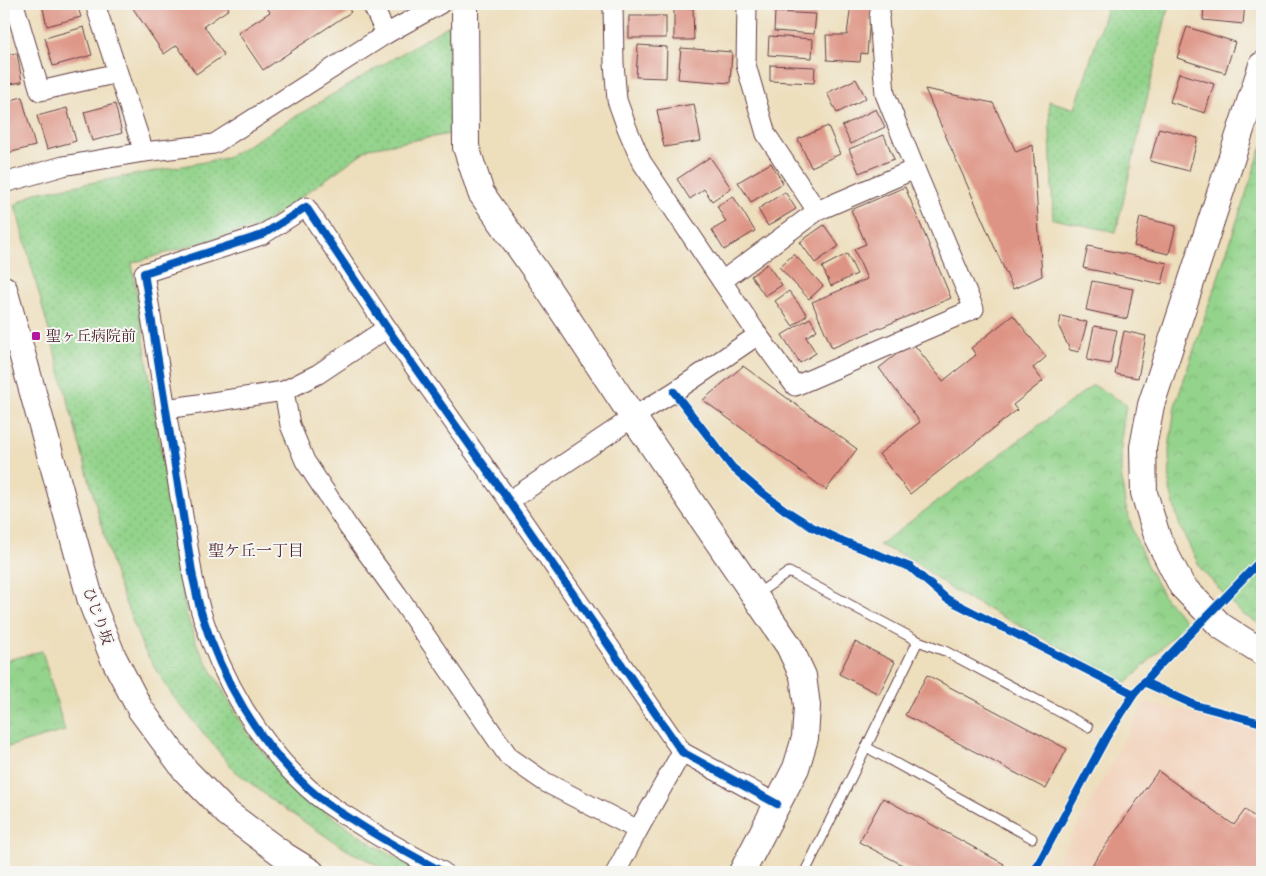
<svg xmlns="http://www.w3.org/2000/svg" width="1266" height="876" font-family="'Sorts Mill Goudy','Noto Serif JP',serif">
	<style>
		.built { fill: #f2d4be }
		.grass { fill: url(#grass-dots); stroke: #6e795b }
		.park { fill: url(#park-crowns); stroke: #6e795b }
		.building { fill: #de9485 }
		.lines { fill: none; stroke-linecap: round; stroke-linejoin: round }
		.lane-casing { stroke: #623c41; stroke-width: 11 }
		.street-casing { stroke: #623c41; stroke-width: 21 }
		.secondary-casing { stroke: #623c41; stroke-width: 28 }
		.lane { stroke: #fff; stroke-width: 9 }
		.street { stroke: #fff; stroke-width: 19 }
		.secondary { stroke: #fff; stroke-width: 26 }
		.cycleway-casing { stroke: #f6f6f2; stroke-width: 11 }
		.cycleway { stroke: #0057b8; stroke-width: 8 }
		.poi-dot { fill: #b5179e; stroke: #f6f6f2; stroke-width: 2 }
		.labels { text-anchor: middle; stroke-width: 4; stroke-linejoin: round; paint-order: stroke }
		.poi-label { font-size: 15px; fill: #4a1f2b; stroke: #f6f6f2; text-anchor: start }
		.street-label { font-size: 15px; fill: #4a1f2b; stroke: #f6f6f2 }
		.neighbourhood-label { font-size: 16px; fill: #4a1f2b; stroke: #f6f6f2 }
	</style>
	<defs>
		<pattern id="grass-dots" width="8" height="8" patternUnits="userSpaceOnUse" patternTransform="scale(1.25)"><rect width="8" height="8" fill="#93d38b"/><path d="M2 2h.1M6 6h.1" fill="none" stroke="#80b578" stroke-width="1.8" stroke-linecap="round"/></pattern>
		<pattern id="park-crowns" width="20" height="18" patternUnits="userSpaceOnUse" patternTransform="scale(1.25)"><rect width="20" height="18" fill="#93d38b"/><path d="M2 6a3 3 0 1 1 6 0M12 15a3 3 0 1 1 6 0" fill="none" stroke="#80b578"/></pattern>
	</defs>
	<rect width="100%" height="100%" fill="#f6f6f2"/>
	<filter id="ink" filterUnits="userSpaceOnUse"><feTurbulence type="fractalNoise" baseFrequency=".02" numOctaves="2"/><feDisplacementMap in="SourceGraphic" scale="10" xChannelSelector="R" yChannelSelector="G"/><feConvolveMatrix kernelMatrix="1 2 1 2 8 2 1 2 1" color-interpolation-filters="sRGB"/></filter>
	<filter id="wash" filterUnits="userSpaceOnUse"><feTurbulence type="fractalNoise" baseFrequency=".0096" numOctaves="4" result="noise"/><feDisplacementMap in="SourceGraphic" scale="20" xChannelSelector="R" yChannelSelector="G"/><feGaussianBlur stdDeviation="1.12" result="paint"/><feColorMatrix in="noise" values="0 0 0 0 0 0 0 0 0 0 0 0 0 0 0 0 0 1.4 0 .05"/><feComposite in="paint" operator="in"/></filter>
	<g filter="url(#wash)">
		<rect width="100%" height="100%" fill="#eddebc"/>
		<!-- built -->
		<polygon class="built" points="1145,702 1262,728 1262,872 1052,872"/>
		<!-- grass -->
		<g class="grass">
			<polygon points="1108,4 1169,4 1116,232 1053,219 1049,101 1075,109"/>
			<polygon points="451,24 456,34 450,134 369,148 262,225 132,263 181,581 187,616 198,647 248,734 269,759 328,813 375,846 422,872 391,872 347,850 277,804 234,770 172,695 143,648 116,579 15,205 35,193 226,158"/>
		</g>
		<!-- park -->
		<g class="park">
			<polygon points="1262,146 1262,625 1242,614 1201,569 1180,527 1170,490 1169,449 1175,406"/>
			<polygon points="1093,385 1126,404 1121,440 1121,472 1125,504 1134,534 1149,570 1165,598 1187,622 1127,683 952,590 913,560 879,545"/>
			<polygon points="42,651 65,731 4,748 4,661"/>
		</g>
		<g id="blocks">
			<!-- building -->
			<g class="building">
				<polygon points="42,4 77,4 81,17 47,26"/>
				<polygon points="130,4 226,4 229,9 204,26 224,55 196,74 177,45 164,54"/>
				<polygon points="264,4 345,4 351,12 263,70 238,33 270,12"/>
				<polygon points="784,4 807,4 807,7 784,5"/>
				<polygon points="851,4 871,4 867,54 861,53 860,62 827,60 826,35 847,35"/>
				<polygon points="1204,4 1245,4 1243,24 1203,20"/>
				<polygon points="674,8 693,8 694,40 674,40"/>
				<polygon points="775,12 816,14 814,34 774,31"/>
				<rect x="629" y="16" width="37" height="22"/>
				<polygon points="84,27 92,55 53,66 45,38"/>
				<polygon points="1187,27 1235,42 1225,73 1177,58"/>
				<polygon points="769,36 813,39 812,58 768,55"/>
				<polygon points="638,45 667,47 666,78 636,77"/>
				<polygon points="681,48 732,52 730,83 678,79"/>
				<polygon points="17,53 22,82 4,85 4,55"/>
				<polygon points="770,65 815,67 814,83 770,81"/>
				<polygon points="1179,73 1214,84 1205,113 1170,102"/>
				<polygon points="856,79 866,98 837,113 827,93"/>
				<polygon points="925,89 993,103 1016,152 1033,145 1042,276 1013,289"/>
				<polygon points="22,97 35,146 8,153 4,135 4,102"/>
				<polygon points="115,104 122,133 92,141 84,112"/>
				<polygon points="694,104 701,141 664,147 657,110"/>
				<polygon points="67,108 76,141 47,149 37,116"/>
				<polygon points="876,109 885,127 851,144 842,126"/>
				<polygon points="828,126 840,154 811,167 798,139"/>
				<polygon points="1159,128 1198,138 1189,171 1150,161"/>
				<polygon points="884,135 894,159 859,173 849,149"/>
				<polygon points="710,157 731,188 712,201 704,189 690,199 677,179"/>
				<polygon points="771,163 783,183 751,202 738,182"/>
				<polygon points="905,187 951,298 832,348 812,302 867,279 854,249 866,244 851,210"/>
				<polygon points="785,192 796,209 768,226 758,209"/>
				<polygon points="733,196 755,231 724,250 712,230 726,222 717,206"/>
				<polygon points="1140,217 1176,226 1169,254 1134,246"/>
				<polygon points="824,225 839,246 815,263 800,242"/>
				<polygon points="1088,246 1167,263 1162,284 1083,268"/>
				<polygon points="794,254 823,286 809,299 779,267"/>
				<polygon points="847,254 857,274 831,286 822,267"/>
				<polygon points="767,264 782,285 765,296 751,276"/>
				<polygon points="1092,281 1133,289 1127,319 1086,310"/>
				<polygon points="789,291 807,315 793,326 775,301"/>
				<polygon points="1013,315 1046,357 1033,368 1043,381 1013,405 1017,410 910,494 879,454 920,422 879,368 912,342 943,381 976,355 971,348"/>
				<polygon points="1061,316 1087,322 1079,352 1070,350 1059,327"/>
				<polygon points="810,318 817,330 806,337 816,353 800,363 782,335"/>
				<polygon points="1094,326 1117,330 1110,364 1087,360"/>
				<polygon points="1124,331 1146,336 1138,378 1115,374"/>
				<polygon points="743,366 857,449 826,490 703,400"/>
				<polygon points="855,642 895,662 879,694 839,674"/>
				<polygon points="927,675 1067,749 1046,789 905,715"/>
				<polygon points="1158,771 1234,825 1245,810 1262,822 1262,872 1149,872 1146,870 1145,872 1087,872"/>
				<polygon points="883,798 1004,864 1000,872 916,872 859,842"/>
			</g>
		</g>
	</g>
	<g filter="url(#ink)">
		<use href="#blocks" fill-opacity="0" stroke="#623c41" stroke-width="1"/>
		<g class="lines">
			<defs>
				<g id="lane">
					<polyline points="757,594 789,572 918,641 945,651 1088,727"/>
					<polyline points="866,747 1032,838"/>
					<polyline points="805,872 918,641"/>
				</g>
				<g id="street">
					<polyline points="14,4 40,91 118,73"/>
					<polyline points="95,4 144,152"/>
					<polyline points="372,4 386,34"/>
					<polyline points="613,4 614,63 617,100 627,128 641,161 758,335 795,386 974,309 915,169 885,94 879,18 881,4"/>
					<polyline points="747,4 746,65 766,134 817,211"/>
					<polyline points="4,183 63,166 144,152 214,144 386,34 440,4"/>
					<polyline points="722,281 817,211 915,169"/>
					<polyline points="284,391 290,425 305,461 349,528 397,594 509,757 545,782 638,830"/>
					<polyline points="166,409 284,391 318,374 387,328"/>
					<polyline points="509,501 613,431 633,417 674,392 758,335"/>
					<path d="M443 872C411 855 381 839 351 819 336 810 321 800 308 788 258 742 222 680 202 615 198 603 196 590 193 578L144 273 262 235 306 207 387 328 509 501 682 752 777 804"/>
					<polyline points="616,872 638,830 682,752"/>
				</g>
				<g id="secondary">
					<polyline points="465,4 466,147 481,193 538,274 633,417 789,646 803,676 807,706 805,738 796,768 742,872"/>
					<polyline points="1262,65 1151,405 1143,447 1144,493 1158,539 1182,586 1221,626 1262,652"/>
					<polyline points="4,289 91,601 113,657 140,709 186,771 227,813 285,856 311,872"/>
				</g>
			</defs>
			<!-- lane casing -->
			<use href="#lane" class="lane-casing"/>
			<!-- street casing -->
			<use href="#street" class="street-casing"/>
			<!-- secondary casing -->
			<use href="#secondary" class="secondary-casing"/>
			<!-- lane -->
			<use href="#lane" class="lane"/>
			<!-- street -->
			<use href="#street" class="street"/>
			<!-- secondary -->
			<use href="#secondary" class="secondary"/>
			<defs>
				<g id="cycleway">
					<polyline points="674,392 732,467 761,492 785,510 812,527 840,540 910,567 947,599 1134,694"/>
					<polyline points="1144,682 1195,705 1262,723"/>
					<path d="M443 872C411 855 381 839 351 819 336 810 321 800 308 788 258 742 222 680 202 615 198 603 196 590 193 578L144 273 262 235 306 207 387 328 509 501 682 752 777 804"/>
					<polyline points="1034,872 1107,736 1134,694 1156,669 1262,559"/>
				</g>
			</defs>
			<!-- cycleway casing -->
			<use href="#cycleway" class="cycleway-casing"/>
			<!-- cycleway -->
			<use href="#cycleway" class="cycleway"/>
		</g>
	</g>
	<!-- markers -->
	<rect class="poi-dot" x="31" y="331" width="10" height="10" rx="2.5"/>
	<g class="labels">
		<!-- poi labels -->
		<g class="poi-label">
			<text x="46" y="341">聖ヶ丘病院前</text>
		</g>
		<!-- street labels -->
		<g class="street-label">
			<text transform="translate(98 616) rotate(70)" y="5">ひじり坂</text>
		</g>
		<!-- neighbourhood labels -->
		<g class="neighbourhood-label">
			<text x="256" y="556">聖ケ丘一丁目</text>
		</g>
	</g>
	<!-- margin -->
	<rect width="1266" height="876" fill="none" stroke="#f6f6f2" stroke-width="20"/>
</svg>
